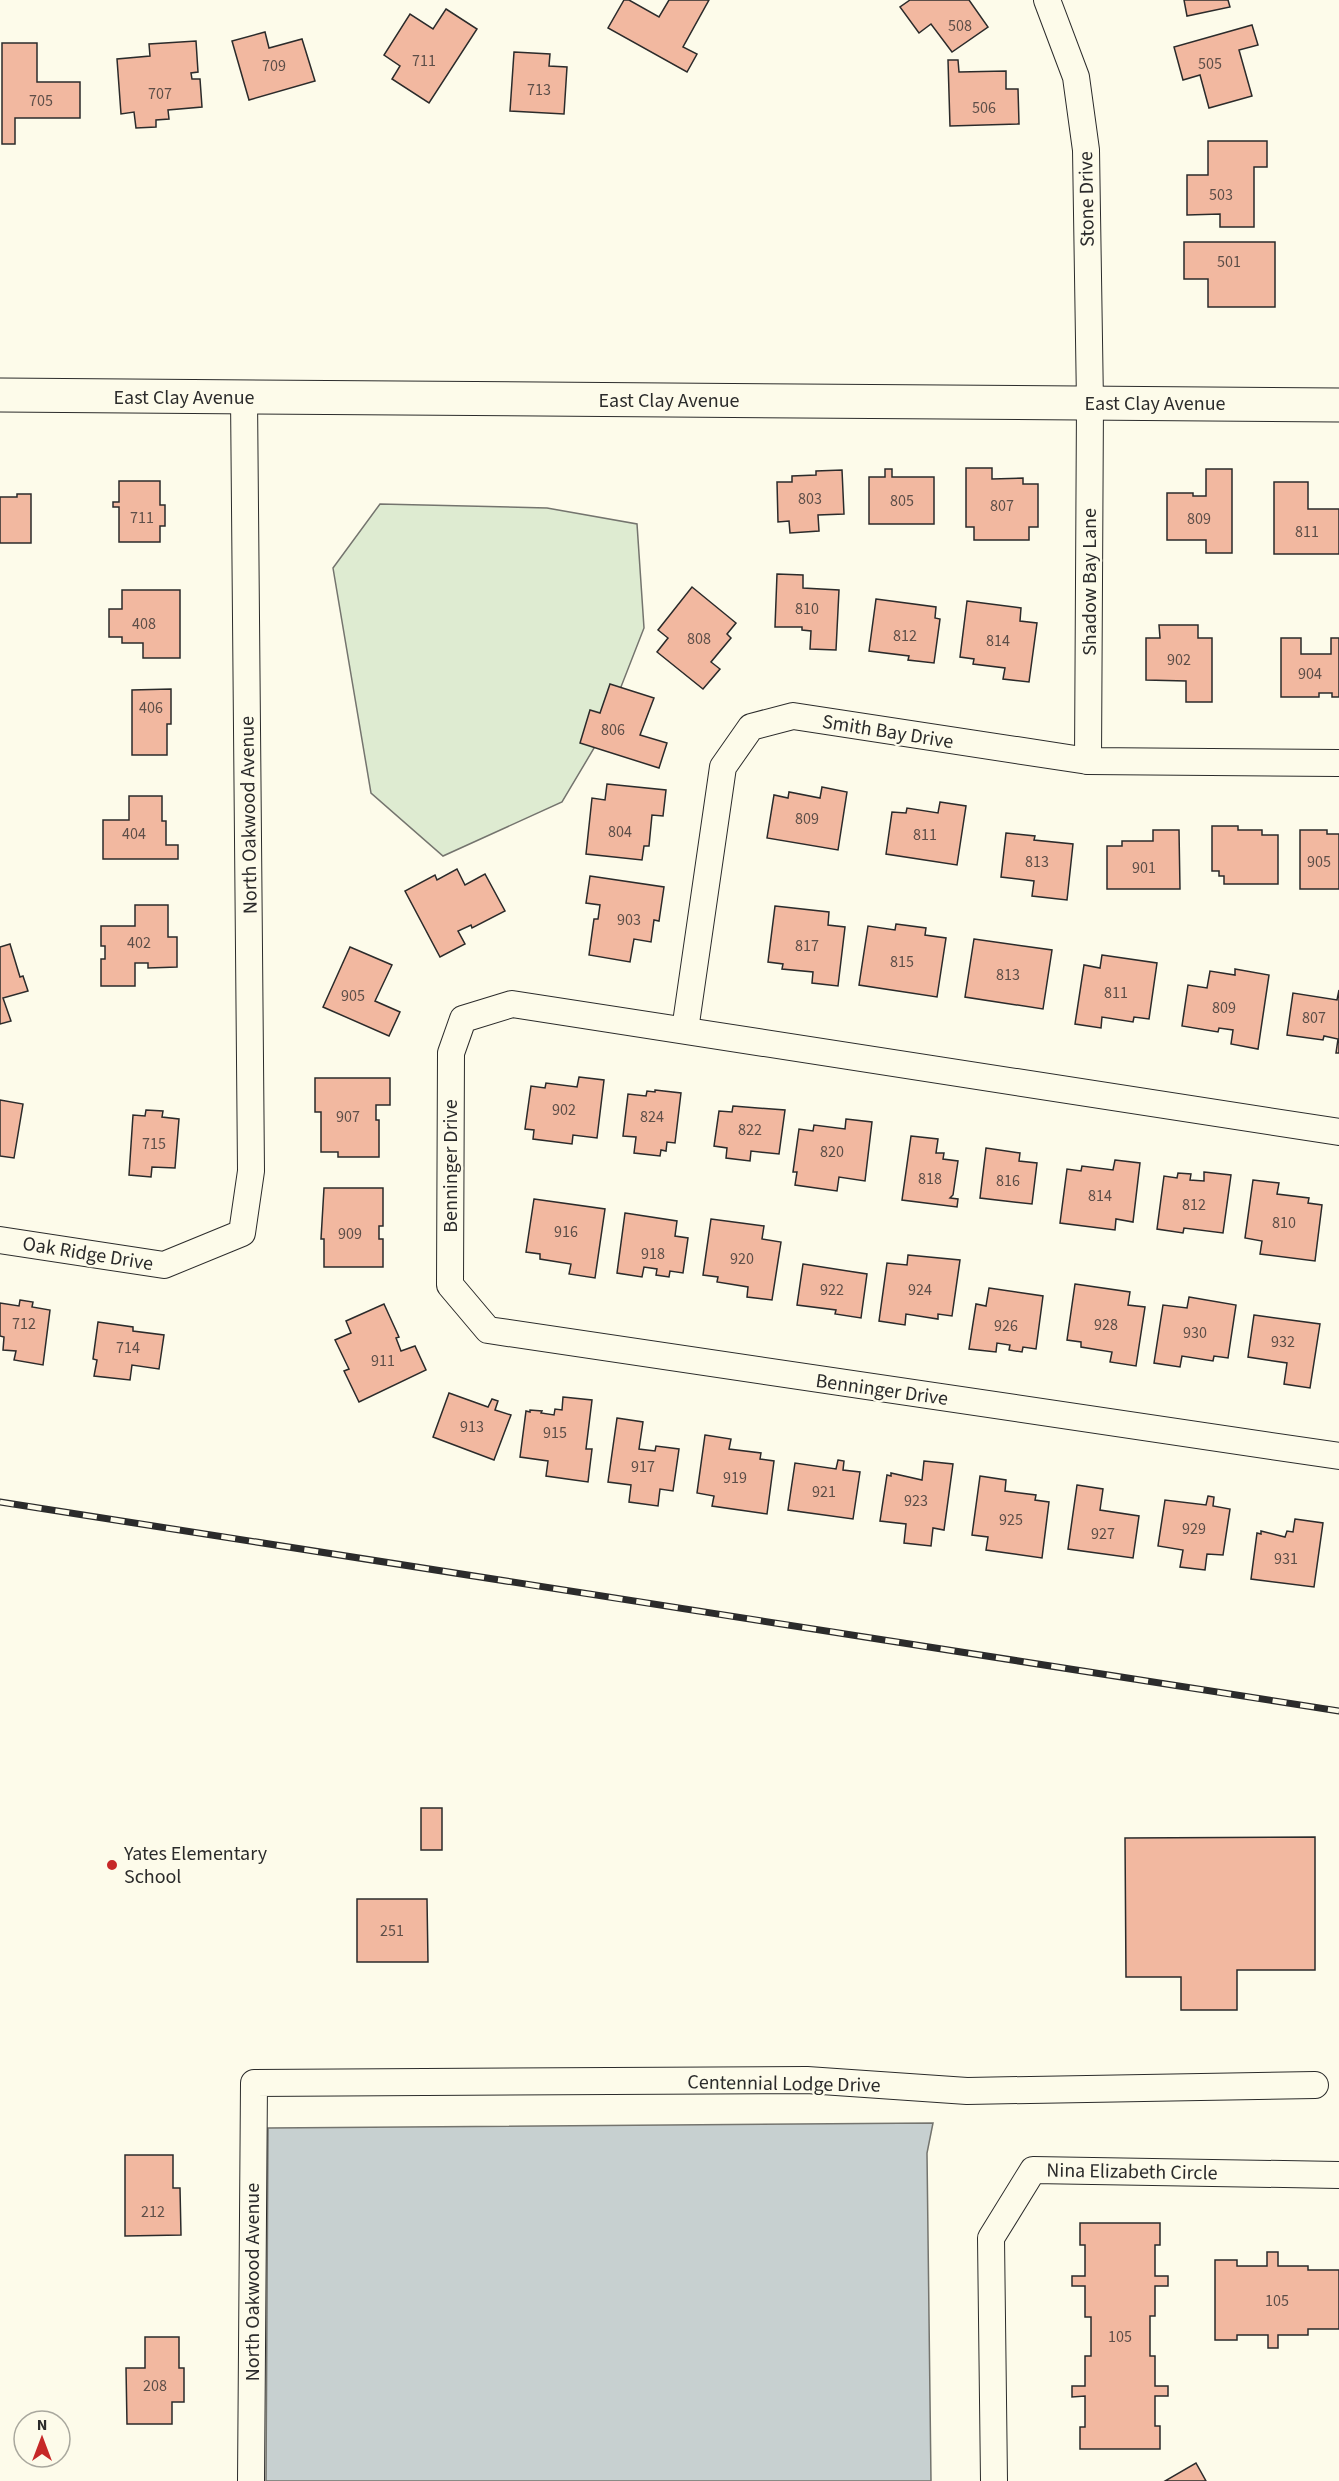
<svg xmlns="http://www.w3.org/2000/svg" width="1339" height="2481" font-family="'Source Sans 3',sans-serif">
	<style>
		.green { fill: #deebd1; stroke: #74746e; stroke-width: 1.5 }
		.water { fill: #c7d0d0; stroke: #74746e; stroke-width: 1.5 }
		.building { fill: #f2b8a0; stroke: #2b2b2b; stroke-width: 1.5 }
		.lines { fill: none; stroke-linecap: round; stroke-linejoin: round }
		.minor-casing { stroke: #2b2b2b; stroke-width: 28 }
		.tertiary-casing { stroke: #2b2b2b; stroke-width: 35 }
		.minor { stroke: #fdfbea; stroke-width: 26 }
		.tertiary { stroke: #fdfbea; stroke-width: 33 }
		.rail-casing { stroke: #2b2b2b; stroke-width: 7 }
		.rail { stroke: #fdfbea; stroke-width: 4.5; stroke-dasharray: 14; stroke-linecap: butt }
		.poi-dot { fill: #c62828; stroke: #fdfbea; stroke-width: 2 }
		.labels { text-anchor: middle; stroke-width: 4.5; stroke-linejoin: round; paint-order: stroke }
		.number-label { font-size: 16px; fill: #5d4e48 }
		.street-label { font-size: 20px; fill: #2b2b2b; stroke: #fdfbea }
		.poi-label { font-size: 20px; fill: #2b2b2b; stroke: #fdfbea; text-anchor: start }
	</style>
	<rect width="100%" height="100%" fill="#fdfbea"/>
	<!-- green -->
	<polygon class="green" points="380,504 547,508 637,524 644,628 603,733 562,802 443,856 371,793 333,568"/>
	<!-- water -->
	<polygon class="water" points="933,2123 927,2153 931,2481 266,2481 268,2128"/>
	<!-- building -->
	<g class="building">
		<polygon points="624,0 629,0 659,17 669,0 709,0 683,47 697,54 687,72 608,28"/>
		<polygon points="910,0 969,0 988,27 952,52 931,24 919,33 900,7"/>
		<polygon points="1184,0 1228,0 1230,7 1187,16"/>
		<polygon points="446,9 477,29 429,103 392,79 400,66 384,55 410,14 433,29"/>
		<polygon points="1252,25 1258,45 1239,50 1252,96 1209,108 1200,75 1183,80 1174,47"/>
		<polygon points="265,32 269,48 302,39 315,81 249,100 232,41"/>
		<polygon points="196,41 198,72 191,73 192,79 200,79 202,107 168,110 169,119 156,120 156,127 136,128 134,112 121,114 117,59 150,56 149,44"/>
		<polygon points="2,43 37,43 37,82 80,82 80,118 15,118 15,144 2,144"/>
		<polygon points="514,52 550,54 549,66 567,67 564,114 510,111"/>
		<polygon points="948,60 958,60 959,72 1006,71 1006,89 1018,89 1019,124 950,126"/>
		<polygon points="1208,141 1267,141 1267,167 1254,167 1254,227 1220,227 1220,214 1187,215 1187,175 1208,175"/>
		<polygon points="1184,242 1275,242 1275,307 1208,307 1208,279 1184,279"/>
		<polygon points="966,468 992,468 992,479 1023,478 1023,484 1038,484 1038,527 1029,527 1029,540 974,540 974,527 966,527"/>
		<polygon points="885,469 892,469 892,477 934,477 934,524 869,524 869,477 885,477"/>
		<polygon points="1206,469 1232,469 1232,553 1206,553 1206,540 1167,540 1167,493 1193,493 1193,496 1206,496"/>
		<polygon points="842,470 844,514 818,515 819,531 790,533 789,521 778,522 777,482 792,482 792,476 816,475 816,471"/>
		<polygon points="119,481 160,481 160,505 165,505 165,526 160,526 160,542 119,542 119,507 113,507 113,502 119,502"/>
		<polygon points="1274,482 1308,482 1308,509 1339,509 1339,554 1274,554"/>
		<polygon points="17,494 31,494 31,543 0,543 0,497 17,497"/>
		<polygon points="777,574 803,575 803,588 839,590 836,650 810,649 811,631 802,630 802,627 775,627"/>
		<polygon points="692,587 736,623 727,634 731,638 711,662 720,669 703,689 657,652 668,638 658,630"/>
		<polygon points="122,590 180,590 180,658 143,658 143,643 122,643 122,637 109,637 109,609 122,609"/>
		<polygon points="876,599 936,607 935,618 940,619 934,663 908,660 909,656 869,651"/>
		<polygon points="967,601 1021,608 1020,621 1037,623 1029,682 1003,679 1005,668 973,664 974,659 960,657"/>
		<polygon points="1159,625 1198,625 1198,638 1212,638 1212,702 1186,702 1186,681 1146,680 1146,638 1160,638"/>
		<polygon points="1281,638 1301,638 1301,654 1331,654 1331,638 1339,638 1339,697 1332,697 1332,693 1319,693 1319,697 1281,697"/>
		<polygon points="610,684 654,698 640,735 667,743 659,768 580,743 590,710 600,713"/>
		<polygon points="171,689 171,724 167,724 167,755 132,755 132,690"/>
		<polygon points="607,784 666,790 663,816 652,815 649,846 644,846 642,860 586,854 592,798 605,800"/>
		<polygon points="822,787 847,792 838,850 767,838 774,795 788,798 789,792 820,798"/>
		<polygon points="129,796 162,796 162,821 166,821 166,845 178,845 178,859 103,859 103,820 129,820"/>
		<polygon points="940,802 966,806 957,865 886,854 892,812 906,813 907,808 938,813"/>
		<polygon points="1212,826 1238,826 1238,830 1262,830 1262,835 1278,835 1278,884 1224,884 1224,876 1219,876 1219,871 1212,871"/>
		<polygon points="1153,830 1179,830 1180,889 1107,889 1107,846 1122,846 1122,841 1153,841"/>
		<polygon points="1300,830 1327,830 1327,834 1339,834 1339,889 1300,889"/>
		<polygon points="1006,833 1035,836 1034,840 1073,844 1067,900 1032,896 1034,881 1001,877"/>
		<polygon points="457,869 465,885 485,874 505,911 472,928 471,925 458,931 465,944 440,957 405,891 435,875 437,880"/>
		<polygon points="590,876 664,887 659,921 654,920 651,942 634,939 630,962 589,955 594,919 598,919 600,905 586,903"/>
		<polygon points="135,905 168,905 168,937 177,937 177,967 148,968 148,963 135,963 135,986 101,986 101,959 105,959 105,946 101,946 101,926 135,926"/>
		<polygon points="775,906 829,912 828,925 845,927 838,986 812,983 813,972 782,969 783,964 768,962"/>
		<polygon points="896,924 926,928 925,935 946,938 937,997 859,985 868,926 895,930"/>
		<polygon points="974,939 1052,950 1043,1009 965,997"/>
		<polygon points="10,944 20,977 23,976 28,991 3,998 11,1021 0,1024 0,947"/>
		<polygon points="350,947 392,965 375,1001 400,1012 389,1036 323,1007"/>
		<polygon points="1102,955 1157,963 1149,1019 1134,1017 1133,1022 1102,1017 1101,1028 1075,1024 1084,965 1100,968"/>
		<polygon points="1235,969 1269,975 1258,1049 1231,1044 1233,1030 1219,1028 1218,1032 1182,1026 1188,985 1207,988 1210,971 1235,975"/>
		<polygon points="1339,990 1339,1053 1336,1053 1338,1039 1324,1036 1323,1040 1287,1035 1293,993 1337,1000"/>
		<polygon points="579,1077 604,1080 597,1138 573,1135 572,1144 533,1139 534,1130 525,1129 531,1086 545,1088 546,1083 577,1087"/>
		<polygon points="315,1078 390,1078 390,1105 376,1105 376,1120 379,1120 379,1157 338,1157 338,1152 321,1152 321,1112 315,1112"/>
		<polygon points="655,1090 681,1093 675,1143 667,1142 666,1151 661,1150 660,1156 634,1153 636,1137 623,1136 628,1094 646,1096 647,1091 655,1092"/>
		<polygon points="0,1100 23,1104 14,1158 0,1156"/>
		<polygon points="733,1106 785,1110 779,1154 751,1151 750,1161 726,1158 727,1148 714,1146 719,1111 732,1112"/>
		<polygon points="146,1110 163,1111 162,1117 179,1119 175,1168 152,1167 151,1177 129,1175 133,1115 145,1116"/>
		<polygon points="846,1119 872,1122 865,1181 839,1177 837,1191 795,1185 797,1172 793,1172 799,1129 813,1131 814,1125 845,1129"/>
		<polygon points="911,1136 938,1139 936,1153 944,1153 943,1159 958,1161 953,1195 950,1198 958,1199 957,1207 902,1200"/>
		<polygon points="986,1148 1020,1153 1019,1161 1037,1163 1032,1204 980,1198"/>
		<polygon points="1115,1160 1140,1163 1133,1222 1116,1219 1115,1230 1060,1223 1067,1169 1081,1171 1082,1166 1113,1170"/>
		<polygon points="1204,1172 1231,1175 1223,1233 1184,1228 1183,1233 1157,1229 1164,1176 1177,1178 1178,1173 1191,1174 1190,1180 1204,1181"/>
		<polygon points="1253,1180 1279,1183 1277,1194 1309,1198 1308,1203 1322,1205 1315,1261 1260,1254 1262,1241 1245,1238"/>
		<polygon points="324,1188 383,1188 383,1226 379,1226 379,1239 383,1239 383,1267 324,1267 324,1239 321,1239"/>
		<polygon points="534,1199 605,1209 595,1278 569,1274 571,1264 540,1259 540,1254 526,1252"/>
		<polygon points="625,1213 677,1221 675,1236 688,1238 683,1273 670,1271 669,1277 656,1275 657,1269 644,1267 642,1277 617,1273"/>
		<polygon points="711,1219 764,1226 762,1239 781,1242 772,1300 747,1297 748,1287 717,1282 718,1277 703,1275"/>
		<polygon points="908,1255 960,1260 952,1316 938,1314 938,1319 906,1314 905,1325 879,1321 887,1263 907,1265"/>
		<polygon points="803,1264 867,1274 861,1318 835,1314 836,1310 797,1305"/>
		<polygon points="1075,1284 1130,1292 1128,1305 1145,1307 1136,1366 1110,1362 1112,1352 1081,1347 1081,1342 1067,1340"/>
		<polygon points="989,1288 1043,1296 1036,1349 1023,1347 1022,1352 1009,1350 1010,1345 997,1343 996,1352 969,1349 976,1304 986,1306"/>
		<polygon points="1189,1297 1236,1305 1228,1358 1214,1356 1213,1361 1182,1356 1180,1367 1154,1363 1163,1305 1187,1308"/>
		<polygon points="20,1300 33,1302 32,1307 50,1310 43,1365 14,1360 16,1351 3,1350 4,1337 0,1336 0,1303 19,1306"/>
		<polygon points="384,1304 399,1337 396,1338 401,1351 415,1346 426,1370 359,1402 344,1371 349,1369 335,1340 351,1333 346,1321"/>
		<polygon points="1254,1315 1320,1324 1310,1388 1284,1384 1287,1363 1248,1357"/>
		<polygon points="98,1322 133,1327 133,1331 164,1335 159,1369 132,1365 130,1380 94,1376 97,1360 93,1359"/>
		<polygon points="449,1393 488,1407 492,1399 498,1401 495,1410 511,1415 494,1460 433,1437"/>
		<polygon points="563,1397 592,1400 586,1449 592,1449 588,1482 546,1476 548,1461 520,1457 526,1411 530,1412 530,1410 542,1411 541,1413 554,1415 555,1409 562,1410"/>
		<polygon points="617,1418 643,1422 639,1449 655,1451 656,1446 679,1449 673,1491 660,1489 658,1506 629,1502 631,1485 608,1482"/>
		<polygon points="705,1435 731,1439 729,1449 761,1453 760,1459 774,1461 767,1514 712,1506 714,1496 697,1493"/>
		<polygon points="838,1460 844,1461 843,1470 860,1472 853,1519 788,1510 795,1463 836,1469"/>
		<polygon points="924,1461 953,1464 944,1530 933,1528 931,1546 904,1543 906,1524 880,1521 887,1475 891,1476 891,1473 922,1480"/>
		<polygon points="980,1476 1006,1480 1005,1491 1036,1495 1035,1500 1049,1502 1042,1558 986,1550 988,1537 972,1535"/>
		<polygon points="1077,1485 1103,1489 1100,1510 1139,1516 1133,1558 1068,1549"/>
		<polygon points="1208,1496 1214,1497 1213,1506 1230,1509 1223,1555 1207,1554 1205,1570 1180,1567 1183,1550 1158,1546 1165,1500 1206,1505"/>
		<polygon points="1295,1519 1323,1523 1314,1587 1251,1579 1257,1533 1261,1534 1261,1531 1285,1537 1287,1531 1293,1532"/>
		<rect x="421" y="1808" width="21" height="42"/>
		<polygon points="1315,1837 1315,1970 1237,1970 1237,2010 1181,2010 1181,1977 1126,1977 1125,1838"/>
		<polygon points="357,1899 427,1899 428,1962 357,1962"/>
		<polygon points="125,2155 173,2155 173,2188 180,2188 181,2235 125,2236"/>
		<polygon points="1080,2223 1160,2223 1160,2245 1155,2245 1155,2276 1168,2276 1168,2286 1155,2286 1155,2316 1150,2316 1150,2356 1155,2356 1155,2386 1168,2386 1168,2396 1155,2396 1155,2426 1160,2426 1160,2449 1080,2449 1080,2427 1085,2427 1085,2396 1072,2397 1072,2386 1085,2386 1085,2356 1091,2356 1091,2317 1085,2317 1085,2286 1072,2286 1072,2276 1085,2276 1085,2245 1080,2245"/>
		<polygon points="1267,2252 1278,2252 1278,2266 1308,2266 1308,2270 1339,2270 1339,2329 1308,2329 1308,2335 1278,2335 1278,2348 1268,2348 1268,2335 1237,2335 1237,2340 1215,2340 1215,2260 1237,2260 1237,2266 1267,2266"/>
		<polygon points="145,2337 179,2337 179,2368 184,2368 184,2402 172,2402 172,2424 127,2424 126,2368 145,2368"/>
		<polygon points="1196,2463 1206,2481 1165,2481"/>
	</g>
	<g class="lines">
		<defs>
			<g id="minor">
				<polyline points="1047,0 1076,77 1086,150 1090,403 1088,761"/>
				<polyline points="685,1030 723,767 751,727 793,716 1088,761 1339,763"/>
				<polyline points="1339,1132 512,1004 463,1019 451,1053 450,1285 488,1330 1339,1456"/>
				<polyline points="0,1240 164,1265 242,1233 251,1171 244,397"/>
				<polyline points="251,2481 254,2083 807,2080 967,2091 1315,2085"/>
				<polyline points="994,2481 991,2238 1033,2170 1339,2175"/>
			</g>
			<polyline id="tertiary" points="0,395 1339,405"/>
		</defs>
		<!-- minor casing -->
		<use href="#minor" class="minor-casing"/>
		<!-- tertiary casing -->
		<use href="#tertiary" class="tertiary-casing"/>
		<!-- minor -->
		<use href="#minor" class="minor"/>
		<!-- tertiary -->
		<use href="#tertiary" class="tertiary"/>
		<defs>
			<polyline id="rail" points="0,1502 1339,1711"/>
		</defs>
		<!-- rail casing -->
		<use href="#rail" class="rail-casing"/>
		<!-- rail -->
		<use href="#rail" class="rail"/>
	</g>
	<!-- markers -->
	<circle class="poi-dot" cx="112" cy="1865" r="6"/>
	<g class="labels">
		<!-- number labels -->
		<g class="number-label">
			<text x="960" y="31">508</text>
			<text x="424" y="66">711</text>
			<text x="1210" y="69">505</text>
			<text x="274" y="71">709</text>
			<text x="539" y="95">713</text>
			<text x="160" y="99">707</text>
			<text x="41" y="106">705</text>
			<text x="984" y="113">506</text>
			<text x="1221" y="200">503</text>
			<text x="1229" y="267">501</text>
			<text x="810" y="504">803</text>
			<text x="902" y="506">805</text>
			<text x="1002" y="511">807</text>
			<text x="142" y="523">711</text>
			<text x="1199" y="524">809</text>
			<text x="1307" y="537">811</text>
			<text x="807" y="614">810</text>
			<text x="144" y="629">408</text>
			<text x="905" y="641">812</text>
			<text x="699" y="644">808</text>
			<text x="998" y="646">814</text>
			<text x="1179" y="665">902</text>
			<text x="1310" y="679">904</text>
			<text x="151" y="713">406</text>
			<text x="613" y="735">806</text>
			<text x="807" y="824">809</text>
			<text x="620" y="837">804</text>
			<text x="134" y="839">404</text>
			<text x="925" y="840">811</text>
			<text x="1037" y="867">813</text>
			<text x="1319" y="867">905</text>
			<text x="1144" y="873">901</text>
			<text x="629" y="925">903</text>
			<text x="139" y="948">402</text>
			<text x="807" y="951">817</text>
			<text x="902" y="967">815</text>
			<text x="1008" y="980">813</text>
			<text x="1116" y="998">811</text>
			<text x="353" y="1001">905</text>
			<text x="1224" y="1013">809</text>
			<text x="1314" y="1023">807</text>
			<text x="564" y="1115">902</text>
			<text x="348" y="1122">907</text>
			<text x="652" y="1122">824</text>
			<text x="750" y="1135">822</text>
			<text x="154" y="1149">715</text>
			<text x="832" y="1157">820</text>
			<text x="930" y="1184">818</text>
			<text x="1008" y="1186">816</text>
			<text x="1100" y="1201">814</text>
			<text x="1194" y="1210">812</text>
			<text x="1284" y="1228">810</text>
			<text x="566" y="1237">916</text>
			<text x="350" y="1239">909</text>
			<text x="653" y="1259">918</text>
			<text x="742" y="1264">920</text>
			<text x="832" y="1295">922</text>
			<text x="920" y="1295">924</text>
			<text x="24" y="1329">712</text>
			<text x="1106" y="1330">928</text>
			<text x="1006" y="1331">926</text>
			<text x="1195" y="1338">930</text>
			<text x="1283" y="1347">932</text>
			<text x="128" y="1353">714</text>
			<text x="383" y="1366">911</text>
			<text x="472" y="1432">913</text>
			<text x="555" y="1438">915</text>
			<text x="643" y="1472">917</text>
			<text x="735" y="1483">919</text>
			<text x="824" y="1497">921</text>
			<text x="916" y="1506">923</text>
			<text x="1011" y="1525">925</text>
			<text x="1194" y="1534">929</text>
			<text x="1103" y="1539">927</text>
			<text x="1286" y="1564">931</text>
			<text x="392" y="1936">251</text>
			<text x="153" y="2217">212</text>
			<text x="1277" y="2306">105</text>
			<text x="1120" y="2342">105</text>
			<text x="155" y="2391">208</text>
		</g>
		<!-- street labels -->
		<g class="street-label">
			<text transform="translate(1086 199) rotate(-91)" y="7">Stone Drive</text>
			<text x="184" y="404">East Clay Avenue</text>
			<text x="669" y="407">East Clay Avenue</text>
			<text x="1155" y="410">East Clay Avenue</text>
			<text transform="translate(1089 582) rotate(-90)" y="7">Shadow Bay Lane</text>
			<text transform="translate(888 731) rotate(9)" y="7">Smith Bay Drive</text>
			<text transform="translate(248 815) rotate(-91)" y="7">North Oakwood Avenue</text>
			<text transform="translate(450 1166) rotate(-90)" y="7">Benninger Drive</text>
			<text transform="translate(88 1253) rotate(9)" y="7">Oak Ridge Drive</text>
			<text transform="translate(882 1389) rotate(8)" y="7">Benninger Drive</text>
			<text transform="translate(784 2083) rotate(1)" y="7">Centennial Lodge Drive</text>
			<text transform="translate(1132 2171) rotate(1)" y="7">Nina Elizabeth Circle</text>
			<text transform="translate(252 2282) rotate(-90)" y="7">North Oakwood Avenue</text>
		</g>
		<!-- poi labels -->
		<g class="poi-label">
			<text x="124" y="1860">Yates Elementary<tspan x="124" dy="23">School</tspan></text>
		</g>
	</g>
	<!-- north arrow -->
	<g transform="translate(42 2439)"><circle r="28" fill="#fdfbea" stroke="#a9a89e" stroke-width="1.5"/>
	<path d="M0-4.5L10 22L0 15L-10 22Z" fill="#c62828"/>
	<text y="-9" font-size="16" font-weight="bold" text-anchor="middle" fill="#2b2b2b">N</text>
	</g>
</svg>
